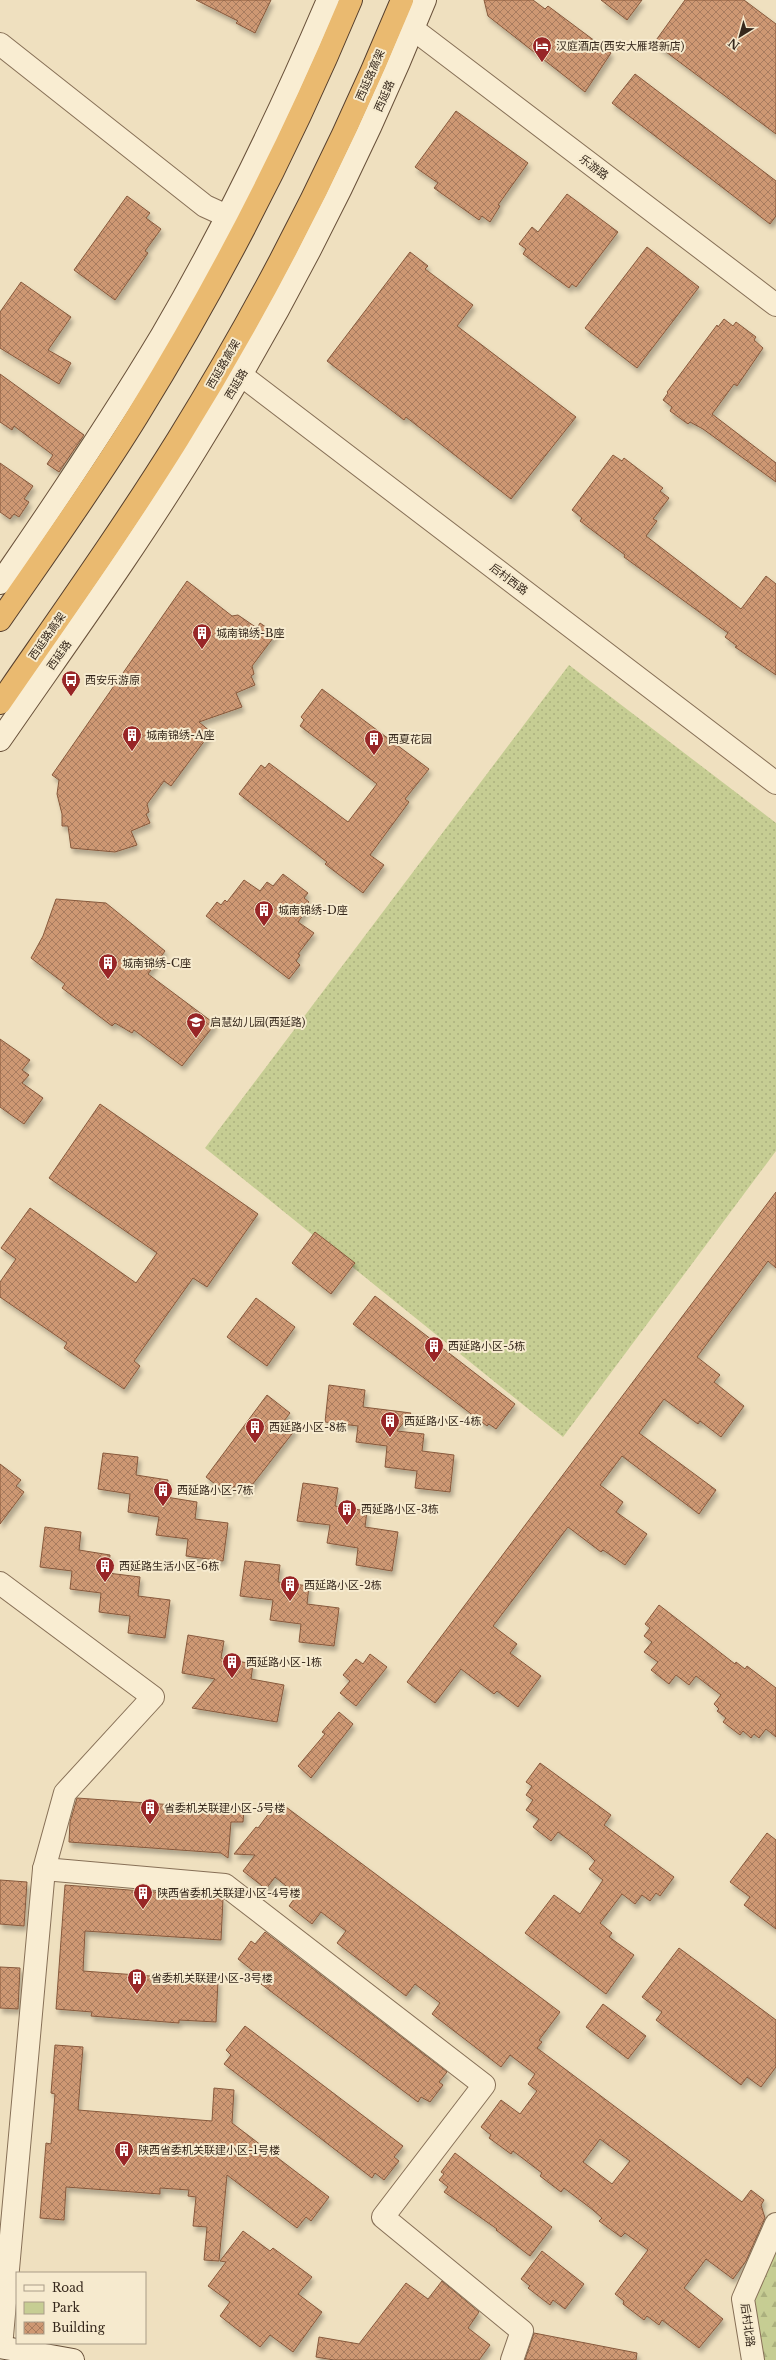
<svg xmlns="http://www.w3.org/2000/svg" width="776" height="2360" font-family="'Libre Baskerville','Noto Sans SC',serif">
	<style>
		.green { fill: url(#green-dots) }
		.forest { fill: url(#forest-firs) }
		.building { fill: url(#building-cross-hatch); stroke: #87593c; fill-rule: evenodd; filter: url(#shadow) }
		.lines { fill: none; stroke-linecap: round; stroke-linejoin: round }
		.minor-casing { stroke: #877057; stroke-width: 24 }
		.tertiary-casing { stroke: #877057; stroke-width: 24 }
		.secondary-casing { stroke: #69513a; stroke-width: 24 }
		.trunk-casing { stroke: #553e2c; stroke-width: 24 }
		.minor { stroke: #f9edd2; stroke-width: 22 }
		.tertiary { stroke: #f9edd2; stroke-width: 22 }
		.secondary { stroke: #f9edd2; stroke-width: 22 }
		.trunk { stroke: #eaba70; stroke-width: 22 }
		.labels { text-anchor: middle; stroke-width: 4; stroke-linejoin: round; paint-order: stroke }
		.poi-label { font-size: 11px; fill: #36281c; stroke: #f6eace; text-anchor: start }
		.street-label { font-size: 11px; fill: #36281c; stroke: #f6eace }
	</style>
	<defs>
		<pattern id="green-dots" width="8" height="8" patternUnits="userSpaceOnUse"><rect width="8" height="8" fill="#c6cd93"/><path d="M2 2h.1M6 6h.1" fill="none" stroke="#abb07e" stroke-width="1.8" stroke-linecap="round"/></pattern>
		<pattern id="forest-firs" width="22" height="20" patternUnits="userSpaceOnUse"><rect width="22" height="20" fill="#c6cd93"/><path d="M5 1l3.5 6h-7zM16 11l3.5 6h-7z" fill="#abb07e"/></pattern>
		<pattern id="building-cross-hatch" width="8" height="8" patternUnits="userSpaceOnUse"><rect width="8" height="8" fill="#ce9873"/><path d="M0 0l8 8M0 8l8-8" fill="none" stroke="#a87c5e"/></pattern>
		<filter id="shadow"><feDropShadow dx="2.5" dy="4.5" stdDeviation="2" flood-color="#0004"/></filter>
	</defs>
	<rect width="100%" height="100%" fill="#efe0bf"/>
	<!-- green -->
	<polygon class="green" points="569,665 776,823 776,1151 563,1437 205,1148"/>
	<!-- forest -->
	<polygon class="forest" points="776,2243 776,2360 760,2360 749,2304"/>
	<!-- building -->
	<g class="building">
		<polygon points="196,0 271,0 255,33 236,23 238,21"/>
		<polygon points="484,0 533,0 545,9 548,6 611,53 585,92 488,16"/>
		<polygon points="601,0 642,0 627,20"/>
		<polygon points="685,0 744,0 776,24 776,134 654,43"/>
		<polygon points="635,74 776,181 776,216 770,224 612,103"/>
		<polygon points="456,111 528,163 498,205 500,206 490,222 482,216 479,220 434,188 438,183 415,167"/>
		<polygon points="567,194 618,232 576,287 572,284 569,288 523,254 526,249 519,244 532,227 538,232"/>
		<polygon points="127,196 150,213 146,218 161,229 145,251 148,253 115,300 74,270"/>
		<polygon points="647,247 699,287 637,368 585,328"/>
		<polygon points="410,252 428,266 425,269 473,305 457,326 576,417 511,499 406,417 404,420 327,361"/>
		<polygon points="21,282 71,317 48,350 71,363 59,384 0,348 0,312"/>
		<polygon points="724,319 733,326 736,322 756,337 754,340 763,348 737,386 734,384 712,414 776,463 776,482 703,429 690,422 688,424 670,411 672,407 663,400 668,393 667,392 717,325 718,327"/>
		<polygon points="0,374 84,435 59,472 47,464 53,455 14,426 12,430 0,422"/>
		<polygon points="613,455 622,461 624,458 663,488 660,491 669,498 653,519 657,521 646,536 741,609 766,576 776,584 776,675 735,647 737,646 725,637 728,633 624,557 625,555 580,521 582,518 572,510"/>
		<polygon points="0,463 33,486 24,499 29,502 19,517 14,514 10,519 0,512"/>
		<polygon points="187,581 232,616 238,615 257,628 260,623 276,634 252,666 254,674 251,676 255,685 236,693 242,707 199,722 211,732 171,786 164,781 147,804 149,812 146,814 150,823 131,831 137,845 115,852 71,848 68,826 62,826 62,814 57,794 59,780 52,775"/>
		<polygon points="322,689 429,769 405,799 409,802 370,855 384,865 363,893 325,864 327,862 239,794 261,765 265,768 269,763 348,822 377,784 300,726 304,720 301,717"/>
		<polygon points="283,874 308,893 304,898 309,902 304,908 307,910 298,922 314,933 298,954 300,955 296,961 300,965 289,979 206,916 217,902 221,905 225,900 227,902 244,880 260,891 267,882 273,886"/>
		<polygon points="56,899 106,903 165,951 148,974 215,1024 182,1066 134,1030 132,1033 115,1023 112,1026 62,988 65,984 31,958 43,936"/>
		<polygon points="0,1039 30,1060 22,1070 29,1075 22,1083 43,1098 24,1124 0,1107"/>
		<polygon points="100,1104 258,1214 207,1287 193,1278 134,1361 140,1366 124,1389 64,1348 67,1343 0,1297 0,1282 16,1259 1,1248 30,1208 136,1283 157,1253 49,1178"/>
		<polygon points="776,1192 776,1268 768,1261 697,1357 720,1375 714,1382 744,1406 721,1437 700,1421 698,1424 664,1399 639,1433 716,1490 699,1514 622,1456 600,1485 623,1502 616,1512 647,1534 625,1565 603,1550 601,1552 568,1527 493,1626 517,1644 510,1653 541,1676 518,1707 497,1691 494,1694 461,1669 435,1703 407,1682"/>
		<polygon points="315,1232 355,1263 331,1294 292,1263"/>
		<polygon points="375,1296 515,1404 496,1429 489,1424 487,1426 353,1324"/>
		<polygon points="256,1298 295,1327 267,1366 227,1337"/>
		<polygon points="329,1385 365,1390 363,1407 411,1413 397,1431 424,1434 422,1451 454,1455 450,1492 415,1488 417,1471 385,1467 387,1446 356,1442 358,1426 325,1422"/>
		<polygon points="267,1395 290,1413 284,1421 295,1430 245,1494 234,1486 228,1494 206,1477"/>
		<polygon points="103,1453 138,1457 136,1475 168,1480 166,1497 197,1502 195,1519 228,1523 223,1561 186,1556 188,1539 156,1535 159,1517 128,1512 130,1494 98,1489"/>
		<polygon points="0,1464 21,1480 16,1486 24,1492 0,1524"/>
		<polygon points="303,1483 338,1488 335,1506 367,1511 365,1527 398,1532 392,1571 356,1565 358,1548 327,1543 330,1525 297,1521"/>
		<polygon points="45,1527 81,1532 79,1550 110,1555 108,1573 140,1577 138,1596 170,1600 165,1638 128,1633 130,1616 99,1612 101,1593 70,1589 72,1571 40,1567"/>
		<polygon points="245,1561 280,1565 278,1582 309,1586 307,1604 339,1608 334,1646 299,1642 301,1624 270,1620 273,1600 240,1596"/>
		<polygon points="659,1605 735,1664 736,1662 745,1669 747,1666 776,1688 776,1737 766,1729 759,1738 754,1734 751,1738 743,1731 740,1735 723,1722 726,1718 717,1711 719,1709 714,1704 721,1695 696,1676 689,1685 676,1675 669,1684 651,1670 658,1662 644,1652 652,1642 644,1636 650,1628 645,1624"/>
		<polygon points="188,1635 224,1641 221,1658 253,1664 251,1679 284,1685 277,1722 192,1708 215,1679 182,1673"/>
		<polygon points="370,1654 387,1667 356,1706 340,1693 350,1681 343,1675 356,1659 363,1664"/>
		<polygon points="339,1712 353,1724 311,1778 298,1766 325,1734 322,1732"/>
		<polygon points="540,1763 611,1815 604,1825 674,1877 660,1896 656,1893 650,1901 642,1895 635,1904 622,1894 600,1923 612,1933 609,1937 634,1955 606,1994 525,1933 554,1895 580,1914 603,1880 589,1869 595,1861 588,1854 558,1832 551,1841 533,1827 539,1819 526,1810 533,1800 526,1795 532,1786 526,1782"/>
		<polygon points="77,1798 244,1810 243,1822 231,1822 228,1858 221,1853 69,1842 70,1822"/>
		<path d="M278 1801 560 2012 539 2040 542 2042 537 2048 742 2202 751 2190 764 2200 761 2205 765 2218 746 2261 733 2279 706 2259 684 2288 723 2319 699 2348 662 2320 659 2325 647 2316 644 2320 623 2304 624 2301 615 2294 648 2250 625 2233 621 2237 599 2221 602 2218 593 2210 564 2188 561 2192 540 2176 542 2173 513 2151 511 2154 489 2138 491 2135 481 2127 501 2100 520 2114 537 2091 528 2084 535 2074 510 2055 501 2067 432 2014 440 2003 415 1984 406 1996 337 1943 346 1931 321 1912 312 1924 289 1906 297 1895 275 1877 266 1889 243 1871 255 1855 234 1854 256 1827 258 1828ZM600 2139 630 2161 612 2184 583 2162Z"/>
		<polygon points="767,1833 776,1840 776,1929 744,1905 750,1897 730,1882"/>
		<polygon points="0,1880 27,1882 24,1926 0,1924"/>
		<polygon points="65,1885 220,1897 223,1899 221,1940 85,1931 83,1971 218,1981 216,2022 179,2020 179,2023 91,2016 92,2012 56,2009"/>
		<polygon points="265,1932 447,2072 439,2082 443,2085 430,2102 421,2097 418,2102 261,1984 271,1985 238,1959 251,1941 255,1944"/>
		<polygon points="679,1948 776,2020 776,2067 761,2087 747,2077 741,2085 656,2020 662,2012 642,1997"/>
		<polygon points="0,1967 20,1968 18,2009 0,2008"/>
		<polygon points="603,2004 646,2036 628,2059 586,2027"/>
		<polygon points="245,2026 403,2146 394,2157 399,2161 384,2180 375,2173 372,2178 224,2064 231,2055 226,2050"/>
		<polygon points="55,2045 83,2047 78,2110 212,2121 214,2088 234,2090 232,2123 329,2197 311,2221 306,2217 297,2228 227,2175 219,2261 204,2260 207,2227 193,2226 196,2197 188,2196 189,2190 160,2188 160,2194 66,2187 64,2220 40,2218 46,2143 51,2144 55,2094 51,2093"/>
		<polygon points="455,2153 552,2227 530,2256 496,2230 497,2229 444,2192 448,2187 439,2180 444,2174 441,2172"/>
		<polygon points="243,2231 270,2251 273,2248 312,2277 298,2294 322,2312 293,2352 270,2335 260,2347 220,2316 230,2302 208,2286 226,2262 220,2261"/>
		<polygon points="542,2251 584,2284 565,2309 553,2300 550,2305 528,2288 530,2286 521,2279"/>
		<polygon points="442,2281 479,2312 468,2328 490,2345 479,2360 334,2360 316,2357 319,2337 359,2344 406,2283 428,2299"/>
		<polygon points="534,2333 637,2353 636,2360 525,2360"/>
	</g>
	<g class="lines">
		<defs>
			<g id="minor">
				<polyline points="0,44 205,206 227,216"/>
				<polyline points="0,1583 153,1697 65,1793 44,1869 1,2347"/>
				<polyline points="44,1869 225,1885 484,2085 383,2217 522,2331 512,2360"/>
			</g>
			<g id="tertiary">
				<polyline points="413,29 776,305"/>
				<polyline points="241,375 776,783"/>
				<polyline points="753,2360 743,2299 776,2224"/>
			</g>
			<g id="secondary">
				<path d="M0 583C56 502 111 420 162 335 225 227 279 115 328 0"/>
				<path d="M0 740C67 643 136 548 197 448 286 305 362 156 425 0"/>
				<polyline points="0,2347 73,2360"/>
			</g>
			<g id="trunk">
				<path d="M0 620C47 552 95 485 138 415 220 282 291 144 351 0"/>
				<path d="M0 703C60 616 122 529 178 439 265 299 339 153 402 0"/>
			</g>
		</defs>
		<!-- minor casing -->
		<use href="#minor" class="minor-casing"/>
		<!-- tertiary casing -->
		<use href="#tertiary" class="tertiary-casing"/>
		<!-- secondary casing -->
		<use href="#secondary" class="secondary-casing"/>
		<!-- trunk casing -->
		<use href="#trunk" class="trunk-casing"/>
		<!-- minor -->
		<use href="#minor" class="minor"/>
		<!-- tertiary -->
		<use href="#tertiary" class="tertiary"/>
		<!-- secondary -->
		<use href="#secondary" class="secondary"/>
		<!-- trunk -->
		<use href="#trunk" class="trunk"/>
	</g>
	<!-- icons -->
	<defs>
		<symbol id="hotel-pin" viewBox="-11 -11 22 30"><path d="M0 17L-7.5 6A9.5 9.5 0 1 1 7.5 6Z" fill="#982627" stroke="#f6eace"/><path d="M-6-4.5h1.5V1H6V5H4.5V3h-9V5H-6ZM-4 0a1.8 1.8 0 1 1 3.6 0ZM.5 0V-2.5h3Q6-2.5 6 0Z" fill="#fff"/></symbol>
		<symbol id="building-pin" viewBox="-11 -11 22 30"><path d="M0 17L-7.5 6A9.5 9.5 0 1 1 7.5 6Z" fill="#982627" stroke="#f6eace"/><path d="M-4-6H4V6H1V3H-1V6H-4ZM-2.5-4.3h1.7v1.8h-1.7ZM.8-4.3h1.7v1.8H.8ZM-2.5-1h1.7V.8h-1.7ZM.8-1h1.7V.8H.8Z" fill="#fff"/></symbol>
		<symbol id="bus-pin" viewBox="-11 -11 22 30"><path d="M0 17L-7.5 6A9.5 9.5 0 1 1 7.5 6Z" fill="#982627" stroke="#f6eace"/><path d="M-5-6H5V4H4V6H2V4H-2V6H-4V4H-5ZM-3.5-4V0h7V-4ZM-3.5 1.2v1.5H-2V1.2ZM2 1.2v1.5H3.5V1.2Z" fill="#fff"/></symbol>
		<symbol id="school-pin" viewBox="-11 -11 22 30"><path d="M0 17L-7.5 6A9.5 9.5 0 1 1 7.5 6Z" fill="#982627" stroke="#f6eace"/><path d="M0-5L7-2L0 1L-7-2ZM-4 1L0 2.5L4 1V4Q0 6-4 4Z" fill="#fff"/></symbol>
	</defs>
	<g fill-rule="evenodd">
		<use href="#hotel-pin" x="531" y="35" width="22" height="30"/>
		<use href="#building-pin" x="191" y="622" width="22" height="30"/>
		<use href="#bus-pin" x="60" y="669" width="22" height="30"/>
		<use href="#building-pin" x="121" y="724" width="22" height="30"/>
		<use href="#building-pin" x="363" y="728" width="22" height="30"/>
		<use href="#building-pin" x="253" y="899" width="22" height="30"/>
		<use href="#building-pin" x="97" y="952" width="22" height="30"/>
		<use href="#school-pin" x="185" y="1011" width="22" height="30"/>
		<use href="#building-pin" x="423" y="1335" width="22" height="30"/>
		<use href="#building-pin" x="379" y="1410" width="22" height="30"/>
		<use href="#building-pin" x="244" y="1416" width="22" height="30"/>
		<use href="#building-pin" x="152" y="1479" width="22" height="30"/>
		<use href="#building-pin" x="336" y="1498" width="22" height="30"/>
		<use href="#building-pin" x="94" y="1555" width="22" height="30"/>
		<use href="#building-pin" x="279" y="1574" width="22" height="30"/>
		<use href="#building-pin" x="221" y="1651" width="22" height="30"/>
		<use href="#building-pin" x="139" y="1797" width="22" height="30"/>
		<use href="#building-pin" x="132" y="1882" width="22" height="30"/>
		<use href="#building-pin" x="126" y="1967" width="22" height="30"/>
		<use href="#building-pin" x="113" y="2139" width="22" height="30"/>
	</g>
	<g class="labels">
		<!-- poi labels -->
		<g class="poi-label">
			<text x="556" y="50">汉庭酒店(西安大雁塔新店)</text>
			<text x="216" y="637">城南锦绣-B座</text>
			<text x="85" y="684">西安乐游原</text>
			<text x="146" y="739">城南锦绣-A座</text>
			<text x="388" y="743">西夏花园</text>
			<text x="278" y="914">城南锦绣-D座</text>
			<text x="122" y="967">城南锦绣-C座</text>
			<text x="210" y="1026">启慧幼儿园(西延路)</text>
			<text x="448" y="1350">西延路小区-5栋</text>
			<text x="404" y="1425">西延路小区-4栋</text>
			<text x="269" y="1431">西延路小区-8栋</text>
			<text x="177" y="1494">西延路小区-7栋</text>
			<text x="361" y="1513">西延路小区-3栋</text>
			<text x="119" y="1570">西延路生活小区-6栋</text>
			<text x="304" y="1589">西延路小区-2栋</text>
			<text x="246" y="1666">西延路小区-1栋</text>
			<text x="164" y="1812">省委机关联建小区-5号楼</text>
			<text x="157" y="1897">陕西省委机关联建小区-4号楼</text>
			<text x="151" y="1982">省委机关联建小区-3号楼</text>
			<text x="138" y="2154">陕西省委机关联建小区-1号楼</text>
		</g>
		<!-- street labels -->
		<g class="street-label">
			<text transform="translate(370 75) rotate(-66)" y="4">西延路高架</text>
			<text transform="translate(384 96) rotate(-66)" y="4">西延路</text>
			<text transform="translate(594 167) rotate(37)" y="4">乐游路</text>
			<text transform="translate(223 364) rotate(-60)" y="4">西延路高架</text>
			<text transform="translate(236 384) rotate(-59)" y="4">西延路</text>
			<text transform="translate(509 579) rotate(37)" y="4">后村西路</text>
			<text transform="translate(47 636) rotate(-55)" y="4">西延路高架</text>
			<text transform="translate(59 655) rotate(-55)" y="4">西延路</text>
			<text transform="translate(748 2325) rotate(82)" y="4">后村北路</text>
		</g>
	</g>
	<!-- legend -->
	<rect x="16" y="2272" width="130" height="72" fill="#f6eace" stroke="#a99c87"/>
	<rect x="24" y="2285" width="20" height="6" fill="#f9edd2" stroke="#a99c87"/>
	<text x="52" y="2292" font-size="12" fill="#36281c">Road</text>
	<rect x="24" y="2302" width="20" height="12" fill="#c6cd93" stroke="#a99c87"/>
	<text x="52" y="2312" font-size="12" fill="#36281c">Park</text>
	<rect x="24" y="2322" width="20" height="12" fill="url(#building-cross-hatch)" stroke="#a99c87"/>
	<text x="52" y="2332" font-size="12" fill="#36281c">Building</text>
	<!-- north arrow -->
	<g transform="translate(740 36) rotate(217)" stroke="#f6eace" stroke-width="3" paint-order="stroke">
	<path d="M0-3L7 15L0 10L-7 15Z" fill="#36281c"/>
	<text y="-6" font-size="11" font-weight="bold" text-anchor="middle" fill="#36281c">N</text>
	</g>
</svg>
